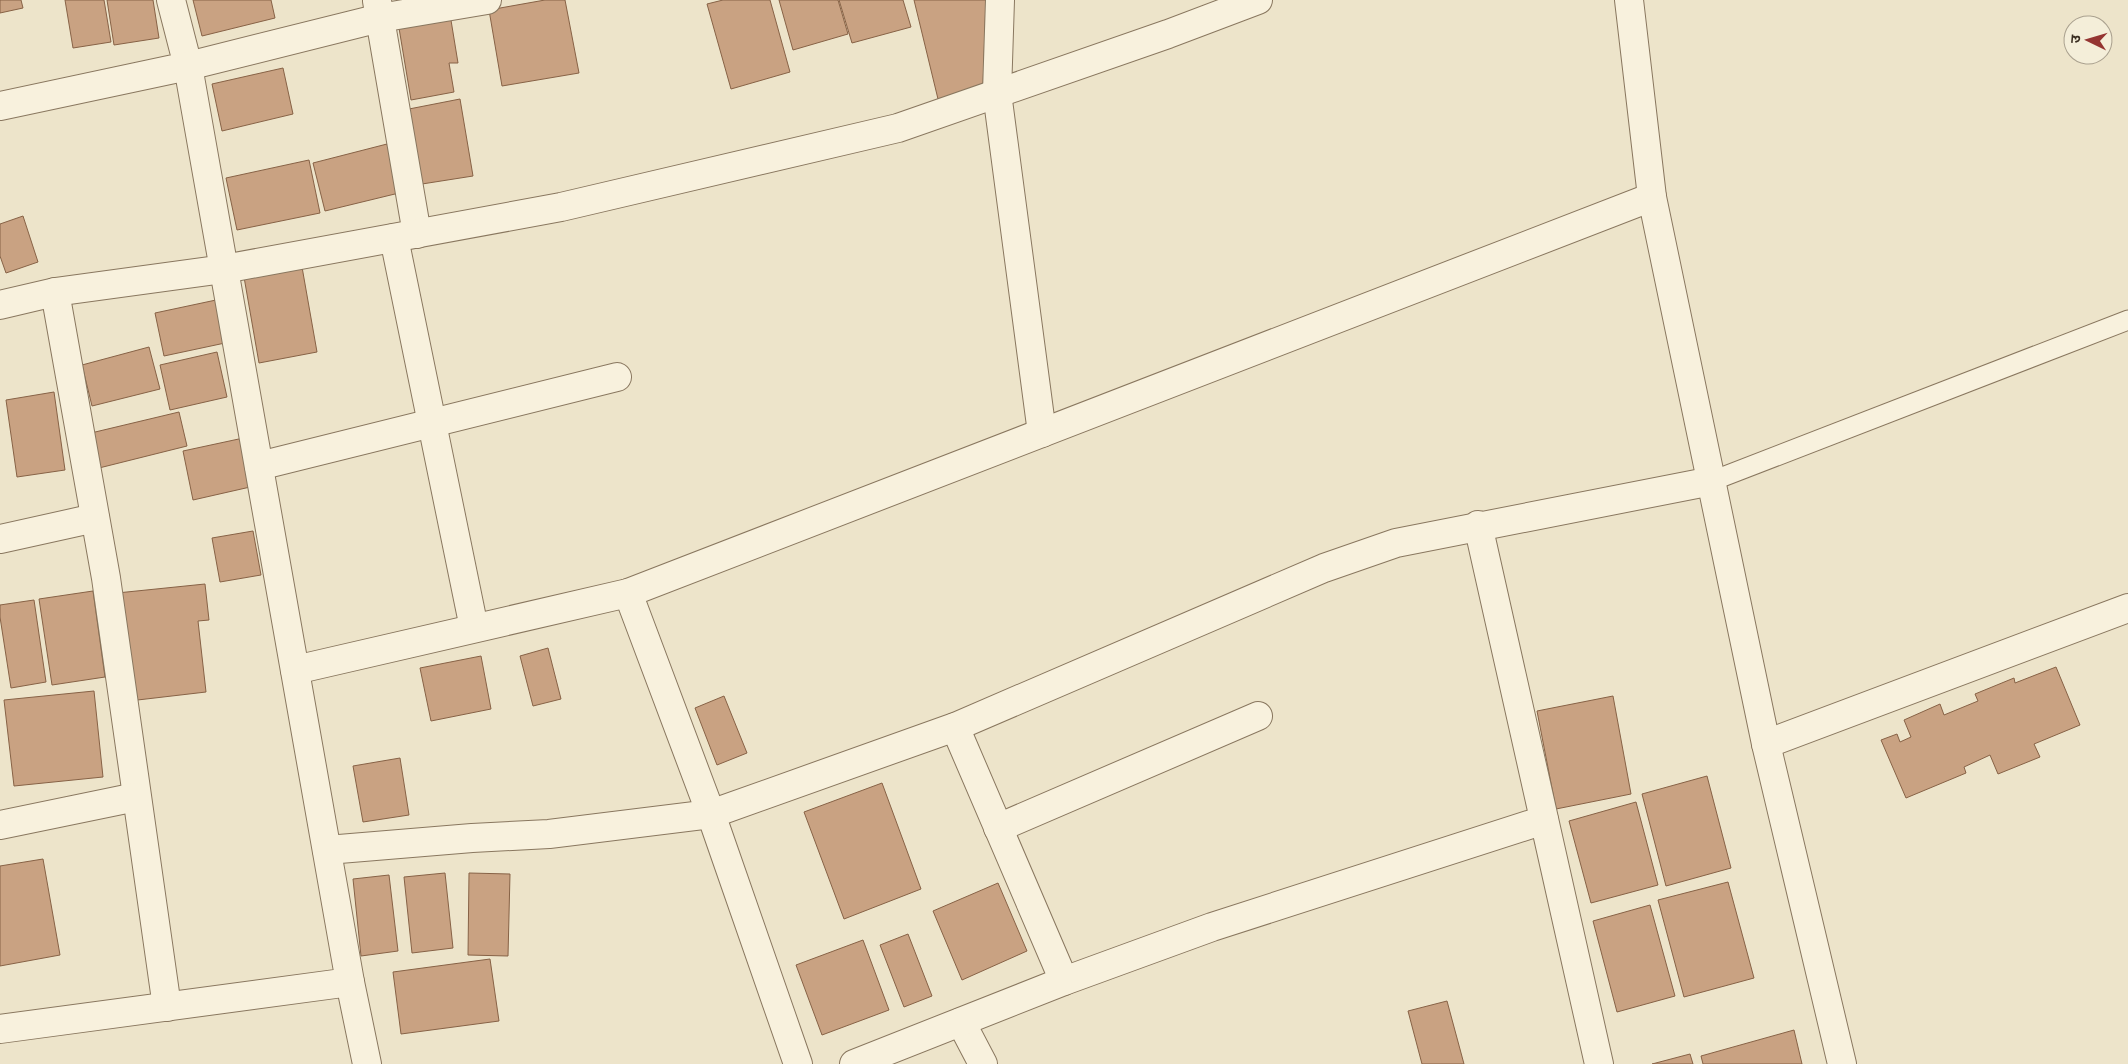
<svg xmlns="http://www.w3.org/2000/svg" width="2128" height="1064" font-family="'PT Serif','Noto Sans Devanagari',serif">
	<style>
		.building { fill: #c9a282; stroke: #876246 }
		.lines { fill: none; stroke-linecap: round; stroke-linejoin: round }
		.lane-casing { stroke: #89775f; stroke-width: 21 }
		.street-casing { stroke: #89775f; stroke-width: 30 }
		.lane { stroke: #f8f1dd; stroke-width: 19 }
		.street { stroke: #f8f1dd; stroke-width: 28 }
	</style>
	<rect width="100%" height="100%" fill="#ede4ca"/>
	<!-- building -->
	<g class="building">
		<polygon points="0,0 21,0 23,8 0,13"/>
		<polygon points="65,0 104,0 111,42 73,48"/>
		<polygon points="107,0 153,0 159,38 114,45"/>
		<polygon points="193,0 271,0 275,18 202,36"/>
		<polygon points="545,0 565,0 579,73 502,86 489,10"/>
		<polygon points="723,0 770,0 790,72 731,89 707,4"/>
		<polygon points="779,0 838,0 848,34 793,50"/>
		<polygon points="839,0 903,0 911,27 852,43"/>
		<polygon points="914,0 986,0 983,88 938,99"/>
		<polygon points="449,8 458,63 449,63 454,92 411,100 397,16"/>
		<polygon points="283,68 293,114 222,131 212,84"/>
		<polygon points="460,99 473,176 422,184 409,109"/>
		<polygon points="387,144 399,193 325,211 313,163"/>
		<polygon points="309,160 320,213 237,230 226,178"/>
		<polygon points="23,216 38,262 6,273 0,256 0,224"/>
		<polygon points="302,267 317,352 259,363 244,277"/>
		<polygon points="216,300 225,343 164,356 155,313"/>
		<polygon points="149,347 160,389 92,406 82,365"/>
		<polygon points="217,352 227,397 170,410 160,365"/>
		<polygon points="54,392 65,470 17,477 6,400"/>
		<polygon points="179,412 187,446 99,468 91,433"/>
		<polygon points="248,437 259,485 193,500 183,451"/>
		<polygon points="253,531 261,575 220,582 212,538"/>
		<polygon points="205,584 209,620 198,621 206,692 129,701 117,593"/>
		<polygon points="93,591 105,677 52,685 39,599"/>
		<polygon points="34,600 46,682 11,688 0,617 0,605"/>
		<polygon points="548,648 561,699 533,706 520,656"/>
		<polygon points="481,656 491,709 431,721 420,668"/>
		<polygon points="2056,667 2080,725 2034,744 2040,757 1998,774 1990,755 1964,767 1966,773 1906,798 1881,740 1897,734 1900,742 1911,737 1904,720 1940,704 1944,715 1978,701 1975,694 2014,678 2015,683"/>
		<polygon points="94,691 103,777 14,786 4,700"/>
		<polygon points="724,696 747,753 717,765 695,708"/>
		<polygon points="1613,696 1631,794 1556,809 1537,711"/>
		<polygon points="400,758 409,815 363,822 353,766"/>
		<polygon points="1707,776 1731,868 1666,886 1642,794"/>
		<polygon points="882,783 921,889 844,919 804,812"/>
		<polygon points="1636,802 1658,885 1591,903 1569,821"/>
		<polygon points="43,859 60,955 0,966 0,866"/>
		<polygon points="445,873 453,948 412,953 404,877"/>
		<polygon points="469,873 510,874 508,956 468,955"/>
		<polygon points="389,875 398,951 361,956 353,879"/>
		<polygon points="1728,882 1754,978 1684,997 1658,900"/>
		<polygon points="998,883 1027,951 962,980 933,911"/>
		<polygon points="1650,905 1675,996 1617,1012 1593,921"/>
		<polygon points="908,934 932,996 904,1007 880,945"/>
		<polygon points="863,940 889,1010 822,1035 796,965"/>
		<polygon points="490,959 499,1021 401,1034 393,972"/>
		<polygon points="1447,1001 1464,1064 1422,1064 1408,1011"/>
		<polygon points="1794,1030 1802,1064 1703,1064 1701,1056"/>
		<polygon points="1690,1054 1693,1064 1652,1064"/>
	</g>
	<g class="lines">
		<defs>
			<polyline id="lane" points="1712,481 2128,320"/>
			<g id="street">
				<polyline points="1000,0 997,93 1042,433"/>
				<polyline points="1629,0 1652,197 1766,744 1842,1064"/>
				<polyline points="377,1 417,234"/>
				<polyline points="0,106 188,66 171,0"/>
				<polyline points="394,238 474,628"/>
				<polyline points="55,292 106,578 167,1007"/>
				<polyline points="0,305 55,292 224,269 561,207 898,128 1168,34 1258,0"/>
				<polyline points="259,466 617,377"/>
				<polyline points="1478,525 1599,1064"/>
				<polyline points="0,539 95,518"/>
				<polyline points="628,593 711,814 798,1064"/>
				<polyline points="295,670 628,593 1652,197"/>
				<polyline points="955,727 1064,981"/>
				<polyline points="1766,744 2128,608"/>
				<polyline points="0,825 136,797"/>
				<polyline points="998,828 1258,716"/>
				<polyline points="327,850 472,838 549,834 711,814 955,727 1324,568 1396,543 1712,481"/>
				<polyline points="350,982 367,1064"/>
				<polyline points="961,1022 983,1064"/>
				<polyline points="0,1029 350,982 188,66 380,18 487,0"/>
				<polyline points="854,1064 1064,981 1212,927 1544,820"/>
			</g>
		</defs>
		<!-- lane casing -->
		<use href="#lane" class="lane-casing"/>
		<!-- street casing -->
		<use href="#street" class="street-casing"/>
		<!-- lane -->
		<use href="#lane" class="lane"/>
		<!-- street -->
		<use href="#street" class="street"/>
	</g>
	<!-- north arrow -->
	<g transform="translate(2088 40) rotate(275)"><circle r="24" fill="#f4eed9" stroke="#aaa18f"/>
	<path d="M0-4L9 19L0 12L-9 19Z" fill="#953532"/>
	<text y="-8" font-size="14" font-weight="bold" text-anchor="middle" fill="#3a2e21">उ</text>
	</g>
</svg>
